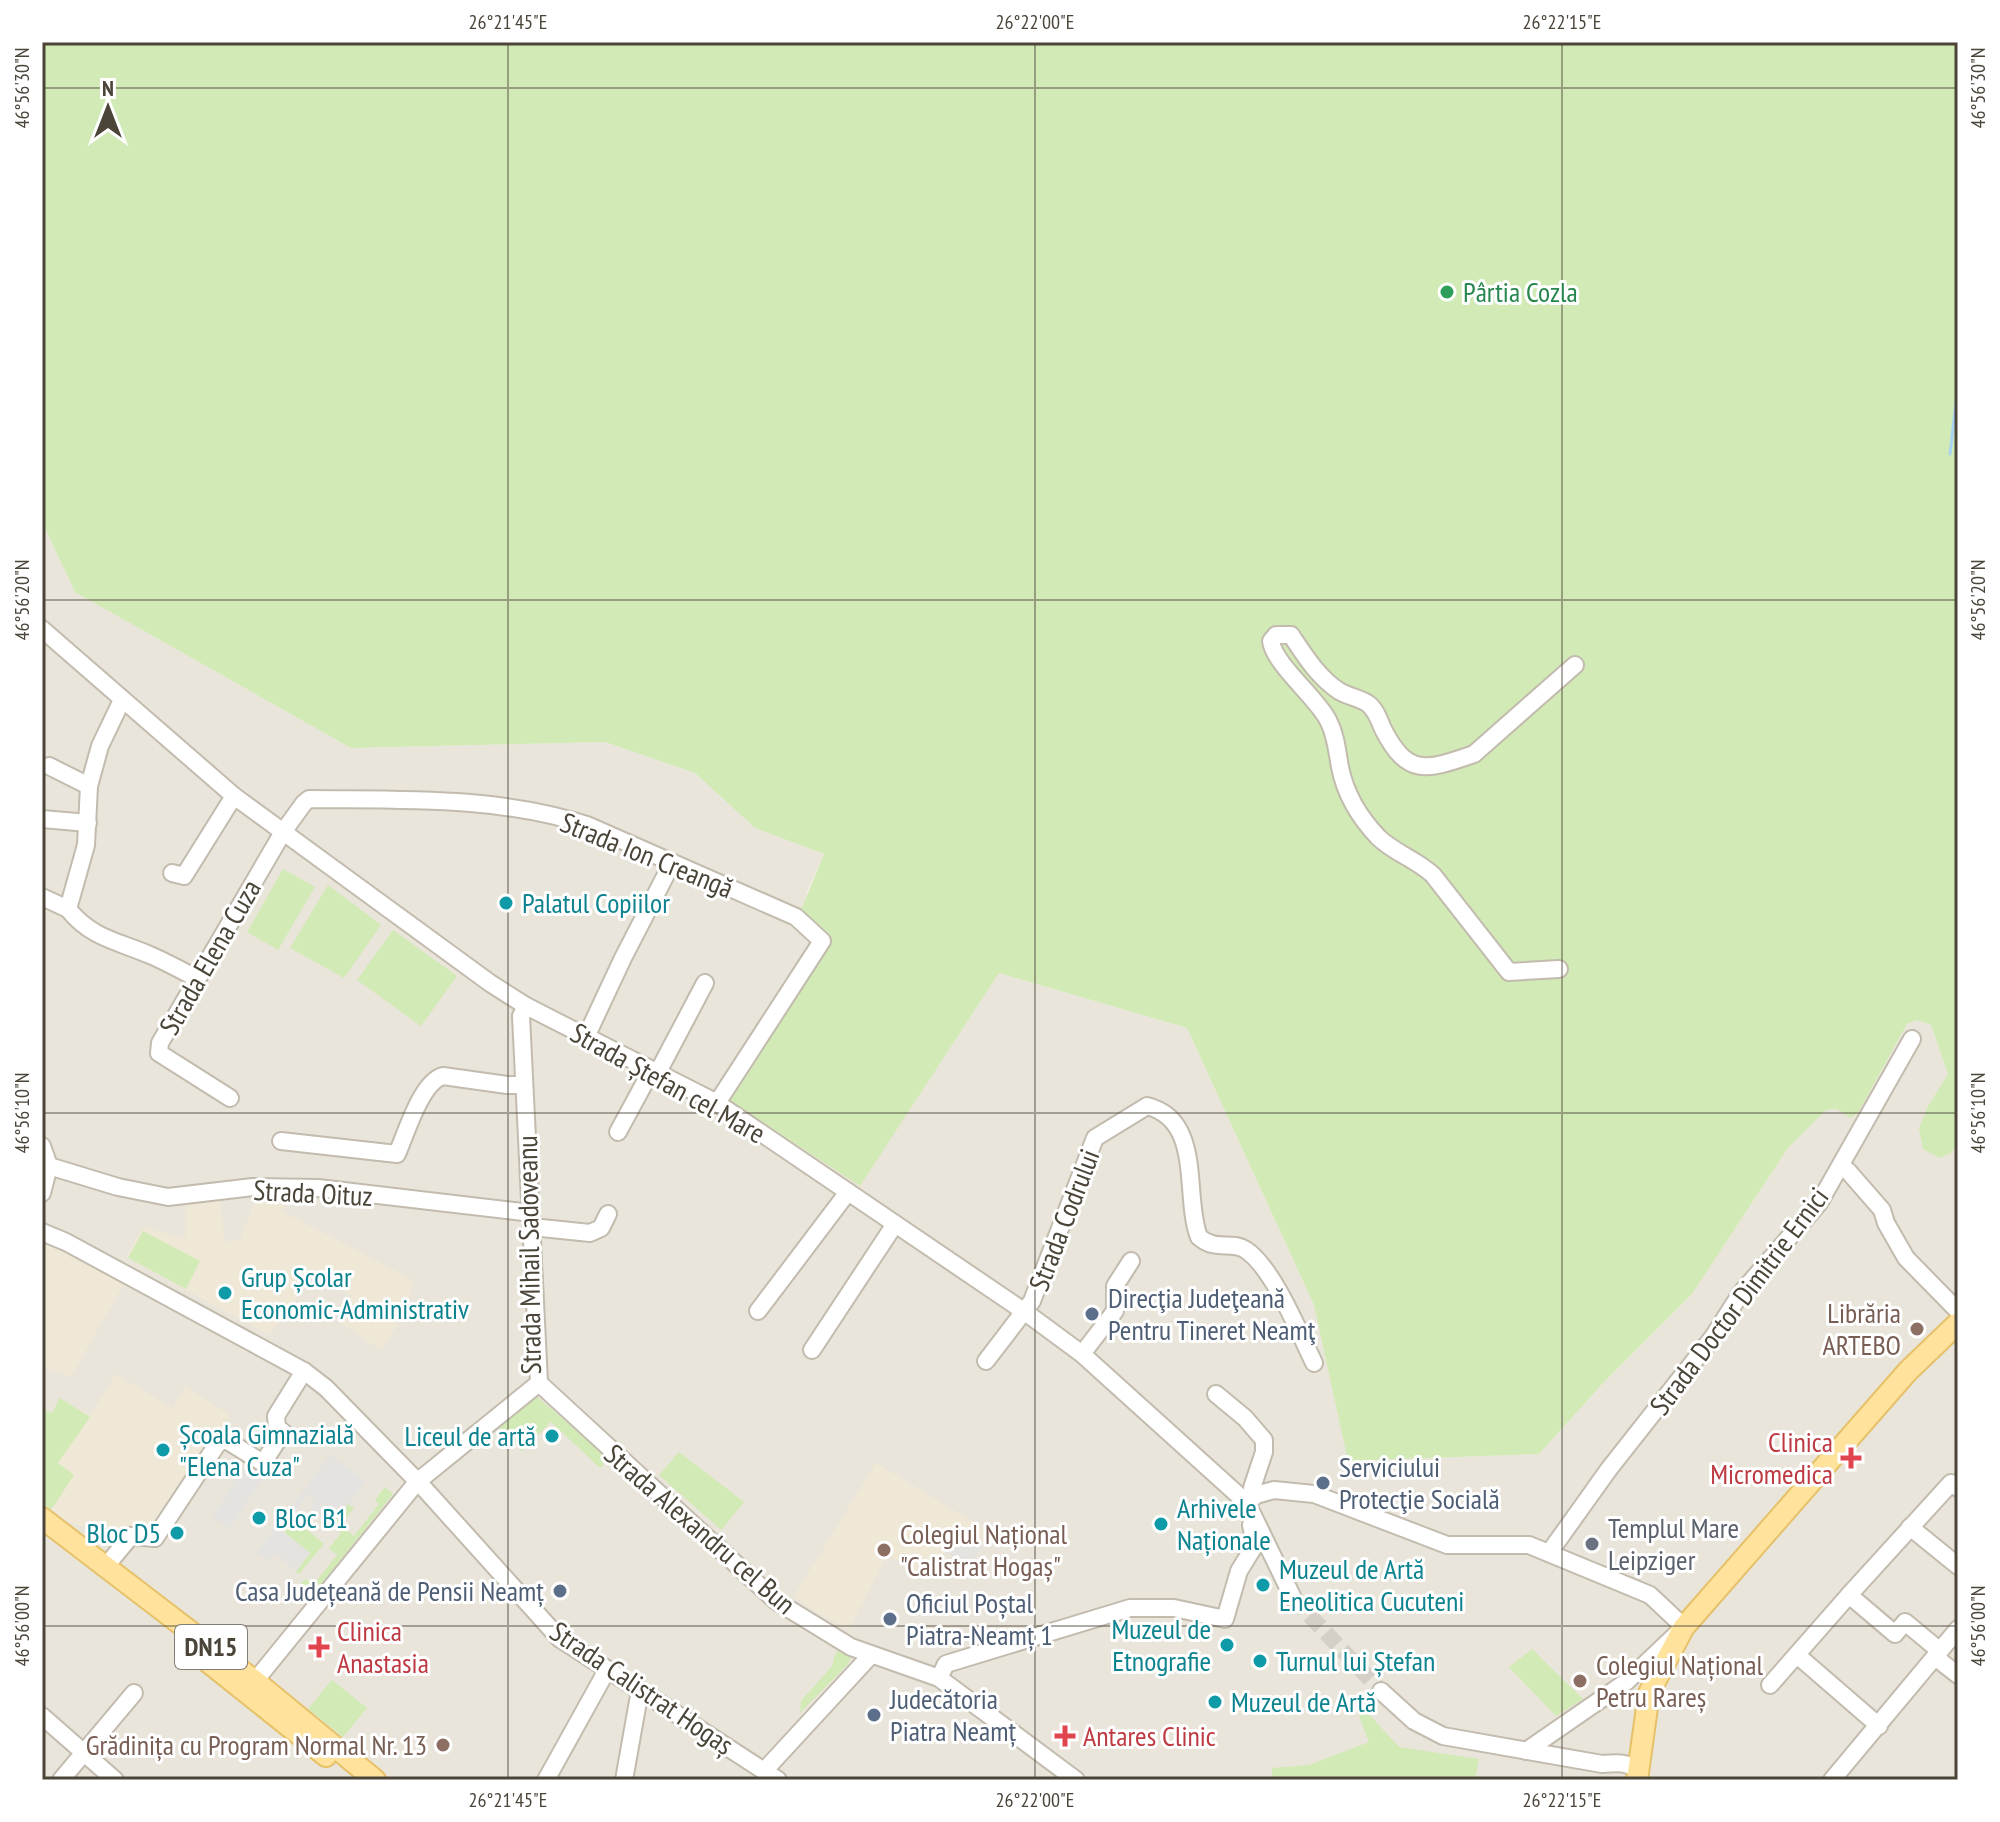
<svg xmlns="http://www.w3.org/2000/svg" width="2000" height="1822" font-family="'PT Sans Narrow',sans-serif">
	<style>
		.residential { fill: #eae5da }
		.education { fill: #efe8d6 }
		.green { fill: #d2eab5 }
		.parking { fill: #e5e3e0 }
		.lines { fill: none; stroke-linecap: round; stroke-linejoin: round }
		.stream { stroke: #a9d4f2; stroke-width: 3 }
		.minor-tunnel { stroke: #d4d0c8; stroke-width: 16; stroke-dasharray: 16 8; stroke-linecap: butt }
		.minor-casing { stroke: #c2bbae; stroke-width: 20 }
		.major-casing { stroke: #e6c16a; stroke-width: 24 }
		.minor { stroke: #fff; stroke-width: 16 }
		.major { stroke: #ffe39c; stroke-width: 20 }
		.ticks { fill: none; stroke: #4b4439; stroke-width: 2; stroke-opacity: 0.45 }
		.leisure-dot { fill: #2e9e5b; stroke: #fff; stroke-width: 3 }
		.culture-dot { fill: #0f9aa8; stroke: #fff; stroke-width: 3 }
		.service-dot { fill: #5c6f8a; stroke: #fff; stroke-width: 3 }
		.education-dot { fill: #8d6e63; stroke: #fff; stroke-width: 3 }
		.health-dot { fill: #e0444e; stroke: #fff; stroke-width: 3 }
		.worship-dot { fill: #6b7280; stroke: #fff; stroke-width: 3 }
		.labels { text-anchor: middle; stroke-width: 6; stroke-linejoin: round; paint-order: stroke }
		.shield { fill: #fff; stroke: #817c74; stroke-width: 2 }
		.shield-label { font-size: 26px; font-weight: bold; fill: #4b4439 }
		.leisure-label { font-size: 28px; fill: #27864d; stroke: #fff; text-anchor: start }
		.street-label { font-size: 28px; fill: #4b4439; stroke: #fff }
		.culture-label { font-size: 28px; fill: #0d838f; stroke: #fff; text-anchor: start }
		.service-label { font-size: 28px; fill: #4e5e75; stroke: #fff; text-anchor: start }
		.education-label { font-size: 28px; fill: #785e54; stroke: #fff; text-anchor: end }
		.health-label { font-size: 28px; fill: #be3a42; stroke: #fff; text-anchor: start }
		.worship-label { font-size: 28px; fill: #5b616d; stroke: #fff; text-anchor: start }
		.neatline { fill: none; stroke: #4b4439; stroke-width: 3 }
		.ticks-label { font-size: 20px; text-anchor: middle; fill: #4b4439 }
	</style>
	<rect width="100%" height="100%" fill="#f6f3ec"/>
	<!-- residential -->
	<polygon class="residential" points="42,522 75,592 351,748 605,742 695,773 755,828 824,854 807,892 813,920 832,940 818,960 860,1185 999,973 1187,1028 1314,1305 1349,1461 1539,1454 1604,1382 1692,1294 1788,1148 1826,1110 1837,1109 1858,1113 1907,1024 1917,1020 1931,1025 1948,1074 1944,1082 1951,1153 1958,1145 1958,1780 42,1780"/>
	<!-- education -->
	<g class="education">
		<polygon points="257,1193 289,1194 283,1212 413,1280 408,1306 382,1350 338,1322 352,1295 312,1276 270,1335 126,1257 143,1227 185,1239 186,1202 219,1199 225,1242 241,1239"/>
		<polygon points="45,1237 125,1282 71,1377 42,1367 42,1240"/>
		<polygon points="116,1374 172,1408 185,1387 230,1415 218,1436 214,1434 147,1533 124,1539 100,1522 93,1524 90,1528 69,1523 42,1503 42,1409 52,1413 60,1398 90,1416"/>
		<polygon points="876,1463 993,1534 986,1545 961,1528 928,1577 887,1555 849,1629 817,1613 794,1596"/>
	</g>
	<!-- green -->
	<g class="green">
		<polygon points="42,42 1958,42 1958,1145 1951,1153 1939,1158 1923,1149 1919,1129 1927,1108 1948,1074 1931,1025 1917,1020 1907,1024 1858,1113 1850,1118 1837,1109 1826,1110 1788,1148 1692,1294 1604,1382 1539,1454 1348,1461 1314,1305 1187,1028 999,973 860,1186 730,1101 832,941 801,910 824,854 755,828 695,773 605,742 351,748 75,592 42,522"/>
		<polygon points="283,869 315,887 278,950 247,932"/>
		<polygon points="328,885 381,925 344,978 290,948"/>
		<polygon points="393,930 457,976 421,1026 357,980"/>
		<polygon points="143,1231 200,1261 186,1289 128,1258"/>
		<polygon points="536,1396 609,1459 600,1468 551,1422 522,1451 498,1427"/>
		<polygon points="60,1398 90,1417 58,1463 74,1475 51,1510 42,1503 42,1409 52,1413"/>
		<polygon points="679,1452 744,1502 721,1530 659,1475"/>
		<polygon points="385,1487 393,1494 306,1603 293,1593 305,1579 313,1585 337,1555 329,1548 341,1533 332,1525 348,1504 354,1508 340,1525 354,1536 379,1504 375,1500"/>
		<polygon points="300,1515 303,1517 299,1523 324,1544 299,1574 296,1572 310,1553 286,1534 285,1529"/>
		<polygon points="839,1649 852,1656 848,1664 800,1713 801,1701 833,1665 833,1659"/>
		<polygon points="1532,1649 1583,1699 1556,1716 1509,1667"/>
		<polygon points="332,1680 367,1708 343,1737 308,1709"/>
		<polygon points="1366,1711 1399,1747 1479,1759 1475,1780 1272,1780 1272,1768 1309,1765 1369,1742 1359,1716"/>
	</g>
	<!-- parking -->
	<g class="parking">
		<polygon points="330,1455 366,1481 332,1525 310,1508 315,1500 307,1495 281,1530 310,1553 296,1571 274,1553 267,1561 256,1553"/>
		<polygon points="251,1456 269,1468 230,1529 212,1517"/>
		<polygon points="962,1531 983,1545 969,1566 948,1552"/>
	</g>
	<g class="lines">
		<!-- stream -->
		<polyline class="stream" points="1950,454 1958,385"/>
		<!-- minor-tunnel -->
		<polyline class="minor-tunnel" points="1293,1598 1381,1691"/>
		<defs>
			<g id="minor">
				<polyline points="42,629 234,796 490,983 526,1006 717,1103 1025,1312 1082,1354 1247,1503 1293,1598"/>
				<path d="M122 700 100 746 89 786 86 845 68 909C91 938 117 941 150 955 166 962 181 970 196 978"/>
				<polyline points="49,766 89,786"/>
				<polyline points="42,819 88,823"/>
				<polyline points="172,873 184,876 234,796"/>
				<polyline points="42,897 68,909"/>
				<path d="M1559 969 1509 972 1433 875C1416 859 1394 853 1378 837 1360 818 1345 793 1340 767 1337 751 1336 735 1328 720 1316 697 1274 664 1271 641L1276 635H1291C1305 656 1318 677 1339 691 1347 696 1359 698 1367 703 1376 709 1379 720 1383 729 1408 778 1427 770 1474 754L1575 665"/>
				<polyline points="586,1037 623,958 672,863"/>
				<polyline points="657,1074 705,983"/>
				<path d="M230 1098 159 1053 160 1043 283 832 304 803 309 799C402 800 497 796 587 825L796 917 822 941 717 1103"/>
				<polyline points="618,1132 651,1071"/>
				<path d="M281 1141 397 1154C406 1134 421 1082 443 1076L507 1085H524"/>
				<polyline points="42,1146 49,1166 42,1193"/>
				<polyline points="49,1166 118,1187 168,1197 253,1187 318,1188 531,1213"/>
				<polyline points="1848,1171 1882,1210 1886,1223 1906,1258 1958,1311"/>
				<polyline points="532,1227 590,1233 601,1228 608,1214"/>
				<polyline points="42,1232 66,1242 304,1371 326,1388 422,1486 559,1638 778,1780"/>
				<polyline points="758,1311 848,1192"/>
				<polyline points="812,1350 895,1224"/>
				<polyline points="1082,1354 1115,1311 1115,1286 1131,1261"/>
				<path d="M986 1361 1032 1301 1095 1138 1147 1106C1204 1120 1183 1197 1199 1237 1216 1252 1232 1240 1246 1250 1273 1268 1299 1332 1314 1363"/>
				<polyline points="539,1383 776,1601 851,1647 939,1678 1076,1780"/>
				<polyline points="1216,1394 1245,1418 1264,1440 1264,1452 1252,1488 1256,1495"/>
				<polyline points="1247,1503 1256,1495 1274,1490 1314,1494 1447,1545 1529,1545 1650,1595 1684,1627 1626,1682 1526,1751"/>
				<polyline points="1910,1527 1958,1566"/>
				<polyline points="1549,1553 1609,1469 1713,1337 1741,1293 1819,1203 1912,1039"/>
				<polyline points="106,1566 131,1536 155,1538 218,1443 226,1440 263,1463 283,1432 277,1428 276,1416 304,1371"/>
				<polyline points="1849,1595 1951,1483 1958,1488"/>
				<polyline points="1797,1655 1879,1726"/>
				<polyline points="1935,1657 1958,1675"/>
				<polyline points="939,1678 946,1664 1130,1608 1174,1608 1225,1619 1239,1571 1255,1545 1251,1525"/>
				<polyline points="255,1681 417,1482 539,1383 521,1016 526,1006"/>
				<polyline points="1770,1685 1849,1595 1895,1634 1905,1622 1940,1651"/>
				<path d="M1381 1691 1414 1721 1443 1736 1602 1764C1615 1763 1628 1761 1638 1771"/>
				<polyline points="42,1716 115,1780"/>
				<polyline points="764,1771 871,1655"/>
				<polyline points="61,1780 134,1693"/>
				<polyline points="546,1780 607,1670"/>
				<polyline points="624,1780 640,1690"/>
				<polyline points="1832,1780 1958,1629"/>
			</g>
			<g id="major">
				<polyline points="42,1518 255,1681 375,1780"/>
				<polyline points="207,1661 326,1756"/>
				<polyline points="1637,1780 1649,1693 1684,1627 1908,1371 1958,1323"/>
			</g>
		</defs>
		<!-- minor casing -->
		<use href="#minor" class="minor-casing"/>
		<!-- major casing -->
		<use href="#major" class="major-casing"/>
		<!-- minor -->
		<use href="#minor" class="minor"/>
		<!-- major -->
		<use href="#major" class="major"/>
	</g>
	<!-- ticks -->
	<path class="ticks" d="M508 42V1780M1035 42V1780M1562 42V1780M42 88H1958M42 600H1958M42 1113H1958M42 1626H1958"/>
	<!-- markers -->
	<circle class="leisure-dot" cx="1447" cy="292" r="8"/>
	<g class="culture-dot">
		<circle cx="506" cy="903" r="8"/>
		<circle cx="225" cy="1293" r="8"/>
		<circle cx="552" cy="1436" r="8"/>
		<circle cx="163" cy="1450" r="8"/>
		<circle cx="259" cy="1518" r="8"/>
		<circle cx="1161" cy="1524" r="8"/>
		<circle cx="177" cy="1533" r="8"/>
		<circle cx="1263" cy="1585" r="8"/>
		<circle cx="1227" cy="1645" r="8"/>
		<circle cx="1260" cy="1661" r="8"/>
		<circle cx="1215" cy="1702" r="8"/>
	</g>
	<g class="service-dot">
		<circle cx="1092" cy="1314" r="8"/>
		<circle cx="1323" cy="1483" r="8"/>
		<circle cx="560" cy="1591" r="8"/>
		<circle cx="890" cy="1619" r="8"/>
		<circle cx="874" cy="1715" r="8"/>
	</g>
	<g class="education-dot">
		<circle cx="1917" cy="1329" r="8"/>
		<circle cx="884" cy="1550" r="8"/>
		<circle cx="1580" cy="1681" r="8"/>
		<circle cx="443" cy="1745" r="8"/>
	</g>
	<g class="health-dot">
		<path d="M1847 1446h8v8h8v8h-8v8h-8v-8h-8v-8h8z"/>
		<path d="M315 1635h8v8h8v8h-8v8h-8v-8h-8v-8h8z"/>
		<path d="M1061 1724h8v8h8v8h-8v8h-8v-8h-8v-8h8z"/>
	</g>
	<circle class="worship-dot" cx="1592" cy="1544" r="8"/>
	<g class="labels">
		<!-- shield labels -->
		<rect class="shield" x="175" y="1625" width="72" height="44" rx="6"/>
		<g class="shield-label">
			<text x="211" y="1656">DN15</text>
		</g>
		<!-- leisure labels -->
		<g class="leisure-label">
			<text x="1463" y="302">Pârtia Cozla</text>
		</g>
		<!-- street labels -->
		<g class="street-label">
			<text transform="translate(647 855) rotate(22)" y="10">Strada Ion Creangă</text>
			<text transform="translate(210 957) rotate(-60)" y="10">Strada Elena Cuza</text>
			<text transform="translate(668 1083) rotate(29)" y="10">Strada Ștefan cel Mare</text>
			<text transform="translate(313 1193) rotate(3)" y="10">Strada Oituz</text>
			<text transform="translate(1064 1220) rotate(-69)" y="10">Strada Codrului</text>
			<text transform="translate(529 1255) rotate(-91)" y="10">Strada Mihail Sadoveanu</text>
			<text transform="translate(1739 1301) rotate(-53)" y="10">Strada Doctor Dimitrie Ernici</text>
			<text transform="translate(700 1529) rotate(41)" y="10">Strada Alexandru cel Bun</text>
			<text transform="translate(642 1688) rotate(34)" y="10">Strada Calistrat Hogaș</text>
		</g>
		<!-- culture labels -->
		<g class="culture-label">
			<text x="522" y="913">Palatul Copiilor</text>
			<text x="241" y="1287">Grup Școlar<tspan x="241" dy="32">Economic-Administrativ</tspan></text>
			<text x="179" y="1444">Școala Gimnazială<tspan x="179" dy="32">"Elena Cuza"</tspan></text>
			<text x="536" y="1446" text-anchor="end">Liceul de artă</text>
			<text x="1177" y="1518">Arhivele<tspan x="1177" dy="32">Naționale</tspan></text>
			<text x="275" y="1528">Bloc B1</text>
			<text x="161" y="1543" text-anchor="end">Bloc D5</text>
			<text x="1279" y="1579">Muzeul de Artă<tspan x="1279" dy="32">Eneolitica Cucuteni</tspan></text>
			<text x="1211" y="1639" text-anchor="end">Muzeul de<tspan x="1211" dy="32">Etnografie</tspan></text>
			<text x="1276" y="1671">Turnul lui Ștefan</text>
			<text x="1231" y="1712">Muzeul de Artă</text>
		</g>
		<!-- service labels -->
		<g class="service-label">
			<text x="1108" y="1308">Direcţia Judeţeană<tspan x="1108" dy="32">Pentru Tineret Neamţ</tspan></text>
			<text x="1339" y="1477">Serviciului<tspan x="1339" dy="32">Protecţie Socială</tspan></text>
			<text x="544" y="1601" text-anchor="end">Casa Județeană de Pensii Neamț</text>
			<text x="906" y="1613">Oficiul Poștal<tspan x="906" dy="32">Piatra-Neamț 1</tspan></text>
			<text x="890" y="1709">Judecătoria<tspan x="890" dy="32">Piatra Neamț</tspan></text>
		</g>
		<!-- education labels -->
		<g class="education-label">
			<text x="1901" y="1323">Librăria<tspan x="1901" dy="32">ARTEBO</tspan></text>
			<text x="900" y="1544" text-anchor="start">Colegiul Național<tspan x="900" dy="32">"Calistrat Hogaș"</tspan></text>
			<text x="1596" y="1675" text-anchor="start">Colegiul Național<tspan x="1596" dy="32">Petru Rareș</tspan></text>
			<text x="427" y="1755">Grădinița cu Program Normal Nr. 13</text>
		</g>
		<!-- health labels -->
		<g class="health-label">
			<text x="1833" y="1452" text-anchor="end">Clinica<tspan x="1833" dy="32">Micromedica</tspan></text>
			<text x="337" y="1641">Clinica<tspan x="337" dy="32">Anastasia</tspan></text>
			<text x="1083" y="1746">Antares Clinic</text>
		</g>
		<!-- worship labels -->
		<g class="worship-label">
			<text x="1608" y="1538">Templul Mare<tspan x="1608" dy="32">Leipziger</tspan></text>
		</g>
	</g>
	<!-- border -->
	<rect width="2000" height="1822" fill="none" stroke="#ffffff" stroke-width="88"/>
	<!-- north arrow -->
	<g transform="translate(108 108)" stroke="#ffffff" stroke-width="6" paint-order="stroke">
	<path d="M0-6L14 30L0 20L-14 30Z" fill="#4b4439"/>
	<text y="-12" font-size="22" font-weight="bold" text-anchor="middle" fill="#4b4439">N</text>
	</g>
	<rect x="44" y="44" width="1912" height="1734" class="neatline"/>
	<g class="ticks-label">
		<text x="508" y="29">26°21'45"E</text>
		<text x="1035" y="29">26°22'00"E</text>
		<text x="1562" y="29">26°22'15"E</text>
		<text transform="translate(22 88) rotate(-90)" y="7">46°56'30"N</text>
		<text transform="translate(1978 88) rotate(-90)" y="7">46°56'30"N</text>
		<text transform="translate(22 600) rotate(-90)" y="7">46°56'20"N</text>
		<text transform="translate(1978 600) rotate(-90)" y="7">46°56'20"N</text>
		<text transform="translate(22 1113) rotate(-90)" y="7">46°56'10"N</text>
		<text transform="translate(1978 1113) rotate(-90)" y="7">46°56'10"N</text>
		<text transform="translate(22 1626) rotate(-90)" y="7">46°56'00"N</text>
		<text transform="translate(1978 1626) rotate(-90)" y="7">46°56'00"N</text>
		<text x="508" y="1807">26°21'45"E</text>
		<text x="1035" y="1807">26°22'00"E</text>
		<text x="1562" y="1807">26°22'15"E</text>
	</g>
</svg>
